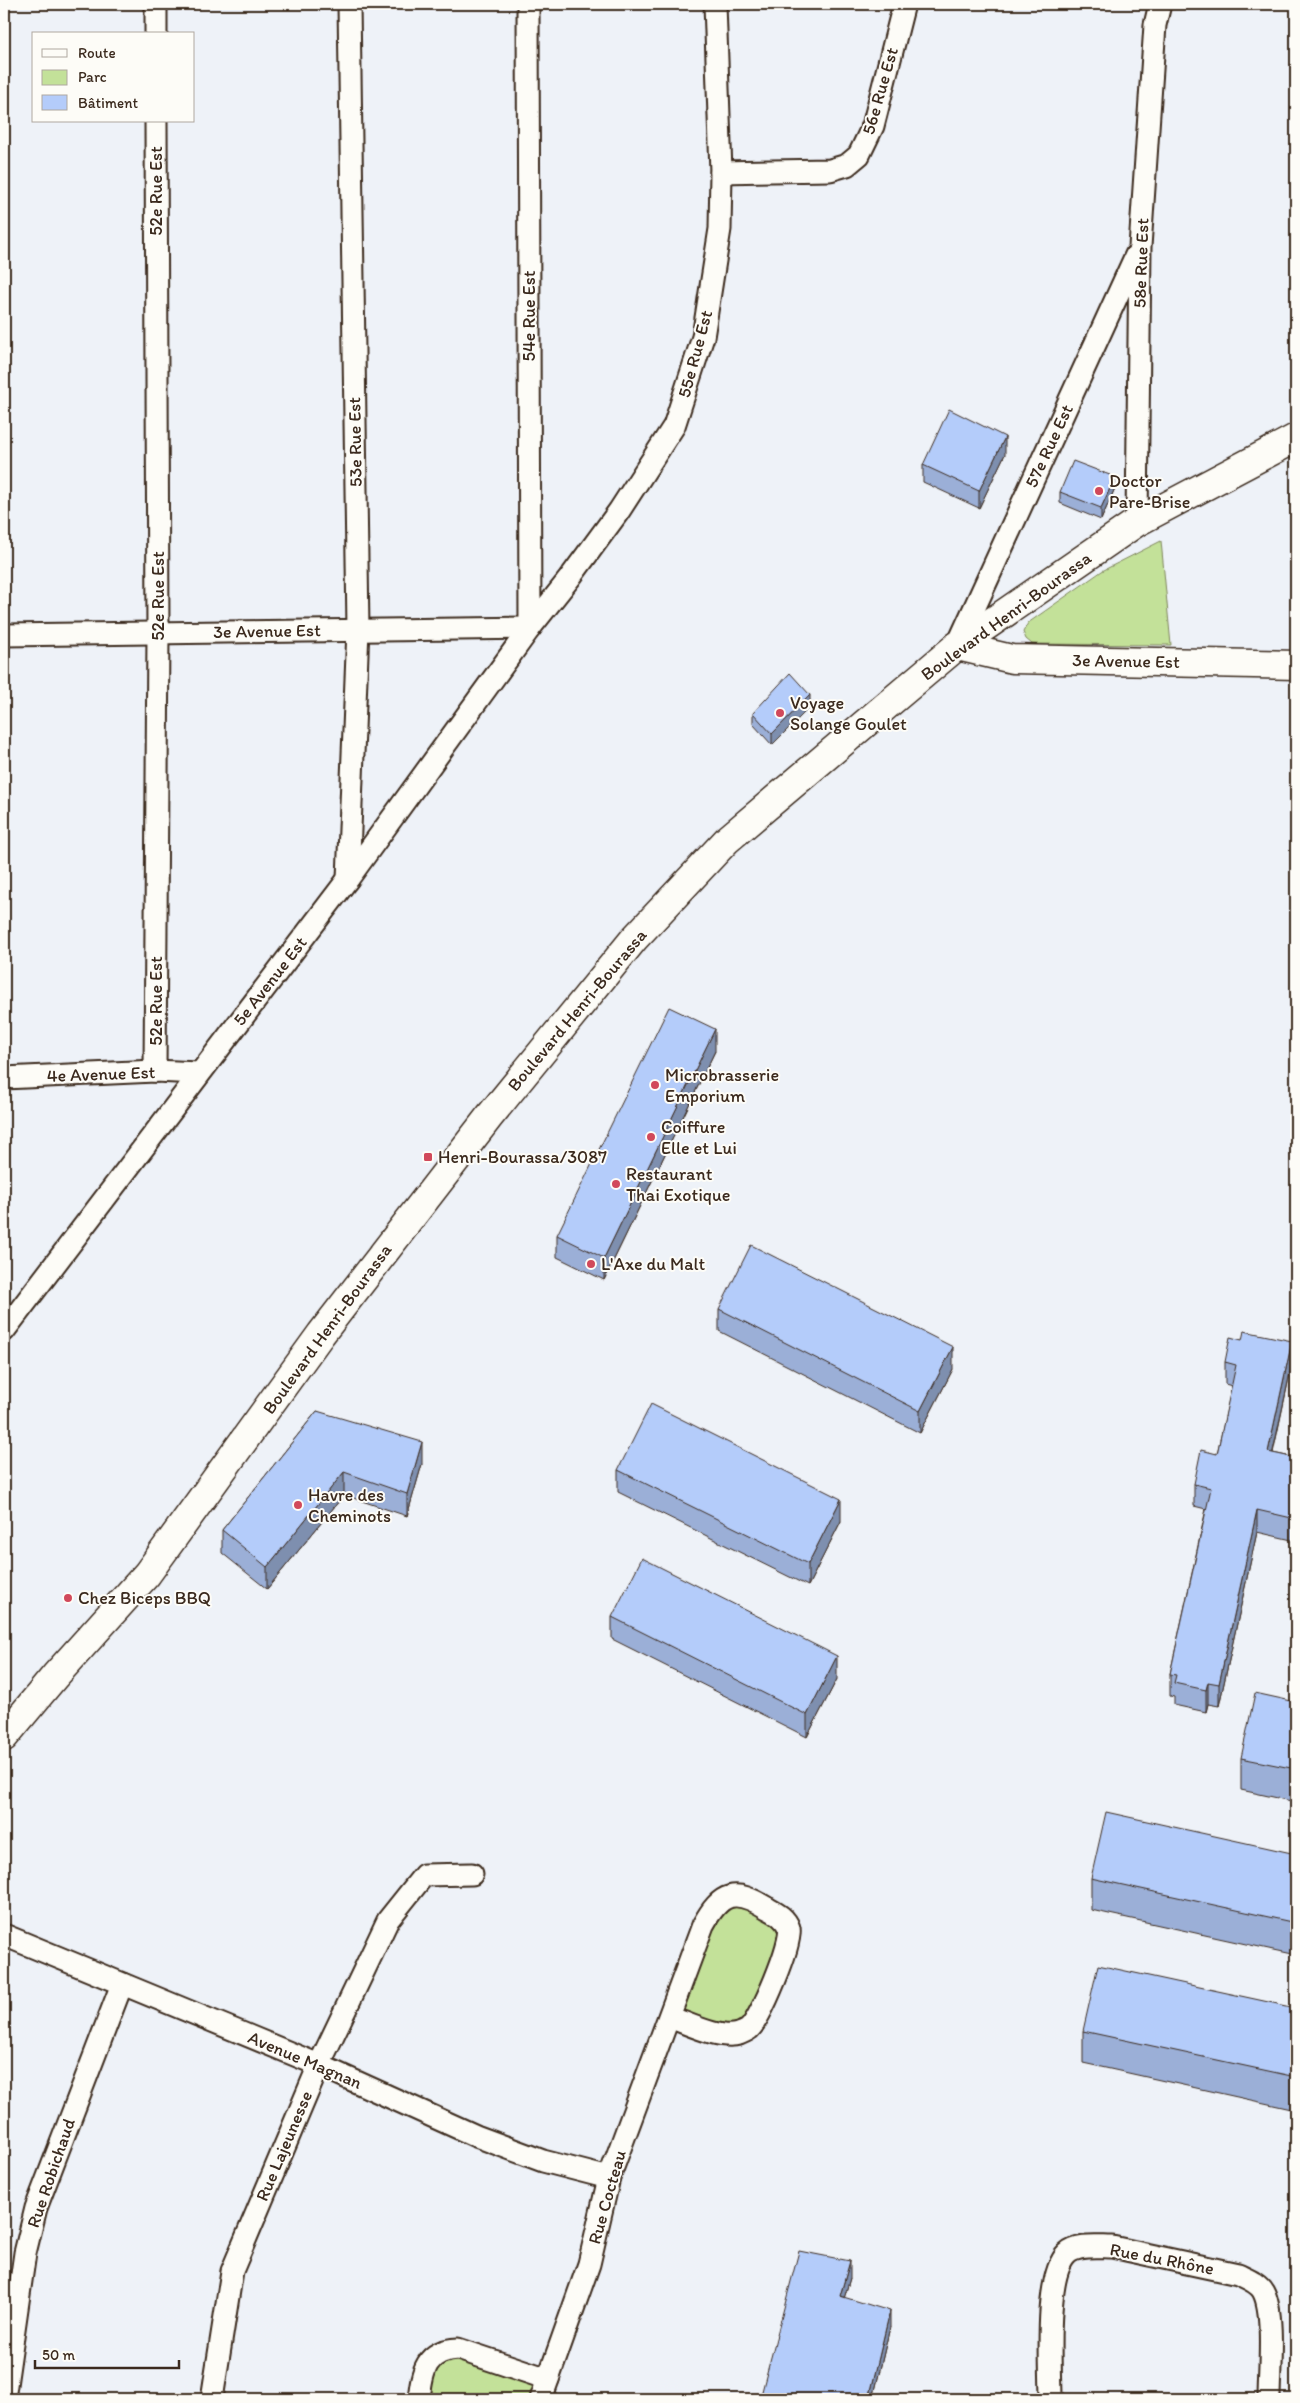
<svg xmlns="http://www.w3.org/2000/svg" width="1300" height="2403" font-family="Itim,sans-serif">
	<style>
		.green { fill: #c3e199; stroke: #7f865c }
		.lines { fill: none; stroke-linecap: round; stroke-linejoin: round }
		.street-casing { stroke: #3b2a1e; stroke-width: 25 }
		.secondary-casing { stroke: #3b2a1e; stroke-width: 31 }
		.street { stroke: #fdfcf7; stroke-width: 21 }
		.secondary { stroke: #fdfcf7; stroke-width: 28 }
		.wall { fill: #9bafd7; stroke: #3b2a1e }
		.shaded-wall { fill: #7e8faf; stroke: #3b2a1e }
		.building { fill: #b4ccfa; stroke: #3b2a1e }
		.poi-dot { fill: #d1495b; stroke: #fdfcf7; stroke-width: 2 }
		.labels { text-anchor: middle; stroke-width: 4; stroke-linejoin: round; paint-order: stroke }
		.street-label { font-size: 18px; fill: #3b2a1e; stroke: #fdfcf7 }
		.poi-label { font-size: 18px; fill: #3b2a1e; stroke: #fdfcf7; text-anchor: start }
	</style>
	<rect width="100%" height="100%" fill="#eef2f8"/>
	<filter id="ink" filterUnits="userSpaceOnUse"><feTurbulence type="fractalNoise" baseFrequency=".02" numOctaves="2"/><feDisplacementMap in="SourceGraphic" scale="10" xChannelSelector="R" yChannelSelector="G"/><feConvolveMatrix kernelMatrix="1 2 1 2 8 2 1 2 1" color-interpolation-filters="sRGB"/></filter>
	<g filter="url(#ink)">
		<!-- green -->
		<g class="green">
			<polygon points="1161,541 1171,645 1032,644 1026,639 1023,632 1028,623 1102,571"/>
			<polygon points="733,1895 790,1930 749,2029 669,2017 703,1925"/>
			<polygon points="443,2350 548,2379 541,2399 419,2399"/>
		</g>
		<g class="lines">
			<defs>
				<g id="street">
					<polyline points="156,4 156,34"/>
					<polyline points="528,4 530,628"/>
					<polyline points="721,172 830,170 847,165 859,155 873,126 904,4"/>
					<polyline points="1137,522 1140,247 1155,25 1160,4"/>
					<polyline points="4,635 530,628"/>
					<polyline points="957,646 1136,255"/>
					<polyline points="348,879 358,629 349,4"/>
					<polyline points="155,1071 158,633 156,121"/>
					<polyline points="4,1078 155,1071 198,1073"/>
					<polyline points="4,1331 348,879 530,628 569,579 619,511 674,426 703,337 720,229 721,172 715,4"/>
					<polyline points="4,1935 319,2065 476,2136 543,2161 609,2178"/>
					<polyline points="4,2399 25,2253 36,2208 122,1984"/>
					<polyline points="212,2399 232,2271 319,2065 388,1920 424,1875 472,1874"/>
					<path d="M419 2399C422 2371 426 2350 458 2349L548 2379"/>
					<path d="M541 2399 589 2264 609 2178 703 1925C721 1892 735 1888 767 1908 776 1913 785 1917 789 1928 794 1940 760 2020 749 2029 747 2031 741 2033 739 2034 720 2040 687 2023 669 2017"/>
					<path d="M1051 2399C1051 2368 1044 2276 1067 2254 1077 2244 1098 2247 1112 2247L1238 2274C1246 2278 1258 2282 1263 2291 1275 2313 1269 2373 1269 2399"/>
				</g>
				<g id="secondary">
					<polyline points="957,646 1012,659 1296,665"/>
					<polyline points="4,1737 55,1676 147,1574 321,1334 489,1117 634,939 727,840 957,646 1137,522 1296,438"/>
				</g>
			</defs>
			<!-- street casing -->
			<use href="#street" class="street-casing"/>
			<!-- secondary casing -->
			<use href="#secondary" class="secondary-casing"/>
			<!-- street -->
			<use href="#street" class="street"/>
			<!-- secondary -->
			<use href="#secondary" class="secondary"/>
		</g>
		<!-- wall -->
		<g class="wall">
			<polygon points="1005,454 979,508 923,482 923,465"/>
			<polygon points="1115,488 1101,520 1060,503 1060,492"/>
			<polygon points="810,707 772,745 753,724 753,713"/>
			<polygon points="715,1051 604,1280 557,1257 557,1235"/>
			<polygon points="719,1309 953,1369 920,1433 719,1331"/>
			<polygon points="1225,1362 1292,1364 1273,1453 1296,1458 1296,1541 1257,1532 1219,1706 1208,1704 1206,1712 1174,1705 1174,1697 1170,1696 1170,1674 1206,1509 1194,1506 1194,1484 1217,1454 1232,1386 1225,1384"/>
			<polygon points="317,1411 422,1464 407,1516 344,1495 267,1589 222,1553 222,1530"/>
			<polygon points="618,1470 841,1521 808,1586 618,1492"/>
			<polygon points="612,1617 837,1679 807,1737 612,1639"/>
			<polygon points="1296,1702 1296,1802 1241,1790 1241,1758"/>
			<polygon points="1296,1854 1296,1955 1091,1910 1091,1878"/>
			<polygon points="1296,2008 1296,2110 1083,2063 1083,2031"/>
			<polygon points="850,2278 844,2298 890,2327 873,2399 760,2399"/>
		</g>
		<!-- shaded-wall -->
		<g class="shaded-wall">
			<polygon points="1005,437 1005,454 979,508 979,491"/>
			<polygon points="1115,477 1115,488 1101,520 1101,508"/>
			<polygon points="810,695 810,707 772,745 772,734"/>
			<polygon points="715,1029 715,1051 604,1280 604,1258"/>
			<polygon points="1292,1341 1292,1364 1268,1474 1268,1452"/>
			<polygon points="953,1347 953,1369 920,1433 920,1411"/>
			<polygon points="422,1442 422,1464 407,1516 407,1494"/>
			<polygon points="344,1472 344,1495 267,1589 267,1567"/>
			<polygon points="841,1499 841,1521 808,1586 808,1564"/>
			<polygon points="1257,1510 1257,1532 1219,1706 1219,1684"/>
			<polygon points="837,1656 837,1679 807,1737 807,1715"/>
			<polygon points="1208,1682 1208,1704 1206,1712 1206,1690"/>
			<polygon points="850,2261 850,2278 840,2313 840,2296"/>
			<polygon points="890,2311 890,2327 873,2399 869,2399"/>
		</g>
		<!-- building -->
		<g class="building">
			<polygon points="949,409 1005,437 979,491 923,465"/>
			<polygon points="1073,461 1115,477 1101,508 1060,492"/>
			<polygon points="790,673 810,695 772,734 753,713"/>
			<polygon points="669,1007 715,1029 604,1258 557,1235"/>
			<polygon points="751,1245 953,1347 920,1411 719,1309"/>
			<polygon points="1244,1331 1292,1341 1268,1452 1296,1458 1296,1519 1257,1510 1219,1684 1208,1682 1206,1690 1174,1683 1176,1675 1170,1674 1211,1488 1194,1484 1201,1450 1217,1454 1236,1365 1225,1362 1230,1337 1242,1340"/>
			<polygon points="651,1404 841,1499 808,1564 618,1470"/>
			<polygon points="317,1411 422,1442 407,1494 344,1472 267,1567 222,1530"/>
			<polygon points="642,1558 837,1656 807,1715 612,1617"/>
			<polygon points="1255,1693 1296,1702 1296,1769 1241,1758"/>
			<polygon points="1106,1812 1296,1854 1296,1923 1091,1878"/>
			<polygon points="1098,1965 1296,2008 1296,2077 1083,2031"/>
			<polygon points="799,2251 850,2261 840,2296 890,2311 869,2399 815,2399 803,2396 802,2399 760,2399"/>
		</g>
	</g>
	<!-- markers -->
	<g class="poi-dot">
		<circle cx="1099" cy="491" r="5"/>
		<circle cx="780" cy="713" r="5"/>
		<circle cx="655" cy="1085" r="5"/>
		<circle cx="651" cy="1137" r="5"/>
		<rect x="423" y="1152" width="10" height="10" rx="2.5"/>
		<circle cx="616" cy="1184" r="5"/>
		<circle cx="591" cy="1264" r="5"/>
		<circle cx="298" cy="1505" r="5"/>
		<circle cx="68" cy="1598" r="5"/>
	</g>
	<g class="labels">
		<!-- street labels -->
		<g class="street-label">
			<text transform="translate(880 91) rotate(-74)" y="6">56e Rue Est</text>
			<text transform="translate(156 191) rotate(-90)" y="6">52e Rue Est</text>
			<text transform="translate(1141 263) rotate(-88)" y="6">58e Rue Est</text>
			<text transform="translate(529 316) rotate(-90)" y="6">54e Rue Est</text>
			<text transform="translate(695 354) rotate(-75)" y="6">55e Rue Est</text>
			<text transform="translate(355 442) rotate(-91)" y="6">53e Rue Est</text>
			<text transform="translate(1049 446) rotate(-65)" y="6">57e Rue Est</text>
			<text transform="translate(158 596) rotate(-90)" y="6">52e Rue Est</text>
			<text transform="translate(1006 616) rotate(-36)" y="6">Boulevard Henri-Bourassa</text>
			<text transform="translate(267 631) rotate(-1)" y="6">3e Avenue Est</text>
			<text transform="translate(1126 661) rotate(1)" y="6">3e Avenue Est</text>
			<text transform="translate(270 981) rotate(-52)" y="6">5e Avenue Est</text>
			<text transform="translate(156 1001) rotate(-90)" y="6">52e Rue Est</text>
			<text transform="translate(577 1010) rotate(-50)" y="6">Boulevard Henri-Bourassa</text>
			<text transform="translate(101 1074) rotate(-2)" y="6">4e Avenue Est</text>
			<text transform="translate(327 1329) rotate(-54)" y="6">Boulevard Henri-Bourassa</text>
			<text transform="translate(305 2060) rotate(23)" y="6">Avenue Magnan</text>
			<text transform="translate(284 2146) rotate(-67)" y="6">Rue Lajeunesse</text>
			<text transform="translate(51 2173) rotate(-71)" y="6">Rue Robichaud</text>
			<text transform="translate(607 2197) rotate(-74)" y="6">Rue Cocteau</text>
			<text transform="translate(1162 2259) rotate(11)" y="6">Rue du Rhône</text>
		</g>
		<!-- poi labels -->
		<g class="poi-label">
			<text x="1109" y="487">Doctor<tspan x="1109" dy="21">Pare-Brise</tspan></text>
			<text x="790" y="709">Voyage<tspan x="790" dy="21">Solange Goulet</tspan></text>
			<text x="665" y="1081">Microbrasserie<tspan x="665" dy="21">Emporium</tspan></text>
			<text x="661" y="1133">Coiffure<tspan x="661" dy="21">Elle et Lui</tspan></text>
			<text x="438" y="1163">Henri-Bourassa/3087</text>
			<text x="626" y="1180">Restaurant<tspan x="626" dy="21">Thai Exotique</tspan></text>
			<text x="601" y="1270">L'Axe du Malt</text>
			<text x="308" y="1501">Havre des<tspan x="308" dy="21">Cheminots</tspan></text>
			<text x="78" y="1604">Chez Biceps BBQ</text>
		</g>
	</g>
	<!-- margin -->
	<rect width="1300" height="2403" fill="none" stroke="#fdfcf7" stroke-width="20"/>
	<rect x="10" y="10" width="1280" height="2383" fill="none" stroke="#3b2a1e" stroke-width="2" filter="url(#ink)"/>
	<!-- legend -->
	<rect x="32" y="32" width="162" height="90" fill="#fdfcf7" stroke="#afa8a0"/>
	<rect x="42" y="49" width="25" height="8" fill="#fdfcf7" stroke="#afa8a0"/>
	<text x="78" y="58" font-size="15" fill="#3b2a1e">Route</text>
	<rect x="42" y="70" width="25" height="15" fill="#c3e199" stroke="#afa8a0"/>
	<text x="78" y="82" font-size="15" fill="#3b2a1e">Parc</text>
	<rect x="42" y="95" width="25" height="15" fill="#b4ccfa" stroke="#afa8a0"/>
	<text x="78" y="108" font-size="15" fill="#3b2a1e">Bâtiment</text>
	<!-- scale -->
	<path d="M35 2360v8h144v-8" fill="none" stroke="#3b2a1e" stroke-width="2.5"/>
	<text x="42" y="2360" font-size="15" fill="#3b2a1e" stroke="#fdfcf7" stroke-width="4" paint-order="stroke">50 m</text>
</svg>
